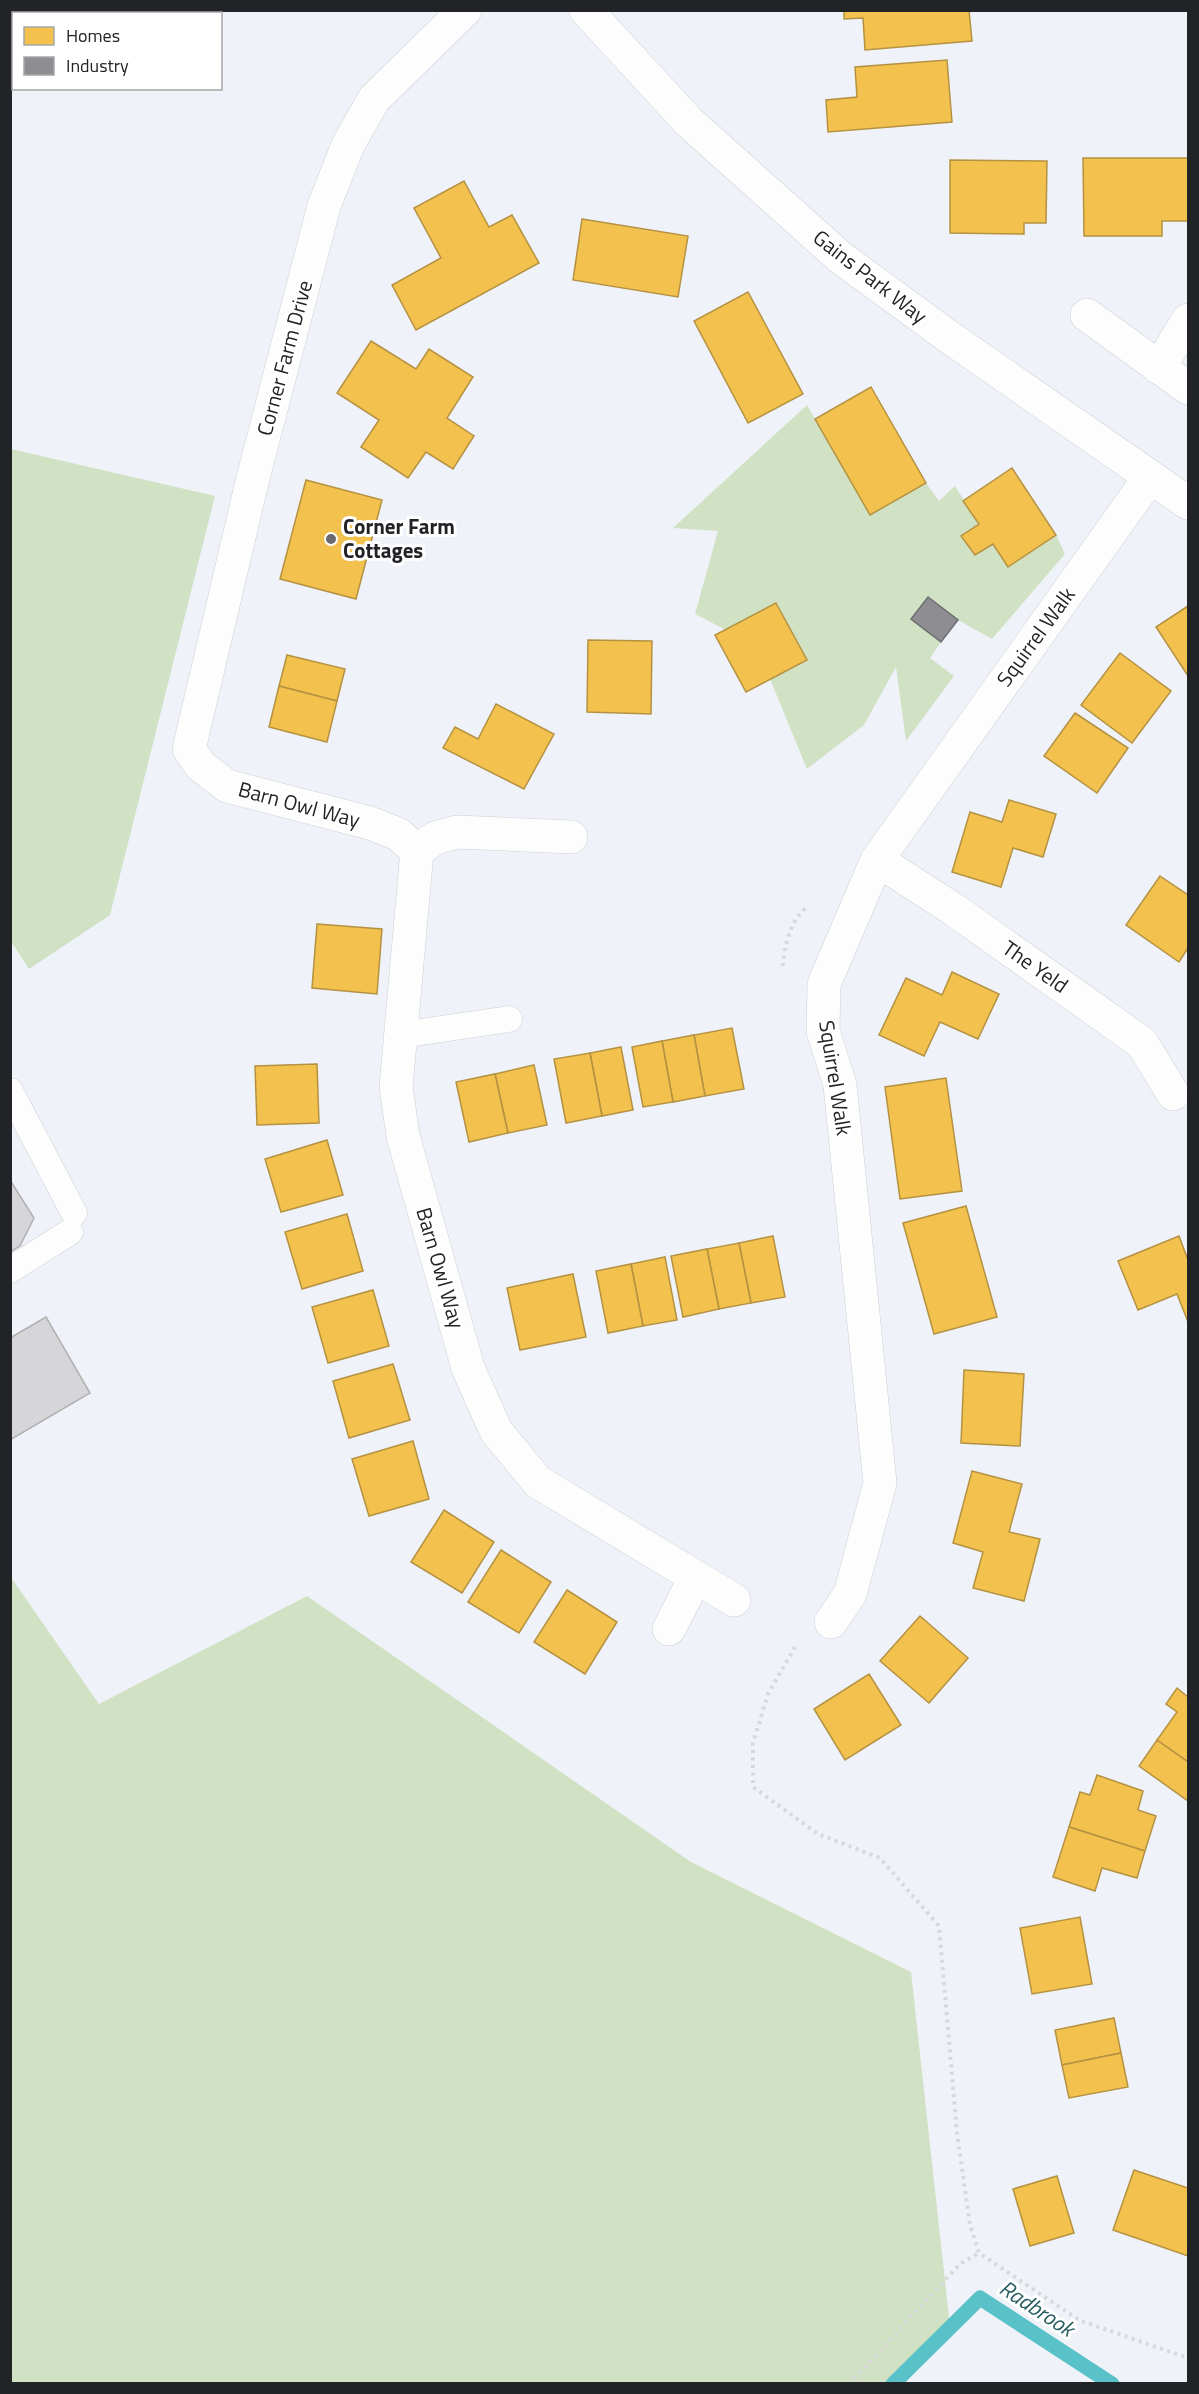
<svg xmlns="http://www.w3.org/2000/svg" width="1199" height="2394" font-family="'Titillium Web',sans-serif">
	<style>
		.green { fill: #d1e2c4 }
		.homes { fill: #f2c14e; stroke: #b49242; stroke-width: 1.5 }
		.industry { fill: #8d8d92; stroke: #6d6d72; stroke-width: 1.5 }
		.lines { fill: none; stroke-linecap: round; stroke-linejoin: round }
		.stream { stroke: #59c2c9; stroke-width: 15 }
		.building { fill: #d6d5d7; stroke: #b1b0b2; stroke-width: 1.5 }
		.service-casing { stroke: #ced0d5; stroke-width: 27 }
		.minor-casing { stroke: #ced0d5; stroke-width: 34 }
		.tertiary-casing { stroke: #ced0d5; stroke-width: 34 }
		.path { stroke: #d8d8da; stroke-width: 4; stroke-dasharray: 3 4.5; stroke-linecap: butt }
		.service { stroke: #fdfdfe; stroke-width: 26 }
		.minor { stroke: #fdfdfe; stroke-width: 33 }
		.tertiary { stroke: #fdfdfe; stroke-width: 33 }
		.poi-dot { fill: #6a6b70; stroke: #fff; stroke-width: 2 }
		.labels { text-anchor: middle; stroke-width: 6; stroke-linejoin: round; paint-order: stroke }
		.street-label { font-size: 21px; fill: #222327; stroke: #fff }
		.poi-label { font-size: 21px; font-weight: bold; fill: #222327; stroke: #fff; text-anchor: start }
		.water-label { font-size: 22px; font-style: italic; fill: #285e61; stroke: #fff }
	</style>
	<rect width="100%" height="100%" fill="#f0f2f9"/>
	<!-- green -->
	<g class="green">
		<polygon points="807,405 870,514 926,483 939,501 955,486 979,524 961,536 974,555 993,544 1008,567 1056,535 1065,554 992,639 958,620 927,598 911,619 941,642 930,658 954,676 906,741 896,667 864,725 807,769 770,679 806,660 777,603 726,630 695,614 718,531 673,528"/>
		<polygon points="11,449 215,496 110,915 29,969 10,940"/>
		<polygon points="10,1576 99,1704 307,1596 691,1862 911,1972 950,2326 893,2383 11,2383"/>
	</g>
	<!-- homes -->
	<g class="homes">
		<polygon points="844,10 969,10 972,41 865,50 863,18 844,19"/>
		<polygon points="947,60 952,122 828,132 826,100 857,97 855,67"/>
		<polygon points="1083,158 1188,158 1188,221 1162,221 1162,236 1084,236"/>
		<polygon points="950,160 1047,161 1046,223 1024,223 1024,234 950,233"/>
		<polygon points="464,181 489,227 512,215 539,263 416,330 392,285 441,258 414,208"/>
		<polygon points="582,219 688,236 678,297 573,280"/>
		<polygon points="748,292 803,394 748,423 694,321"/>
		<polygon points="371,341 416,369 429,349 473,377 447,418 474,436 453,469 426,452 408,478 361,447 379,420 337,393"/>
		<polygon points="871,387 926,483 870,515 815,419"/>
		<polygon points="1012,468 1056,535 1008,567 993,544 975,555 961,536 979,524 963,501"/>
		<polygon points="306,480 382,500 356,599 280,579"/>
		<polygon points="776,603 807,660 746,692 715,635"/>
		<polygon points="1188,606 1188,676 1156,627"/>
		<polygon points="588,640 652,641 651,714 587,712"/>
		<polygon points="1120,653 1171,691 1132,743 1081,705"/>
		<polygon points="287,655 345,669 337,701 279,686"/>
		<polygon points="279,686 337,701 327,742 269,727"/>
		<polygon points="496,704 554,734 524,789 443,748 455,727 478,739"/>
		<polygon points="1075,713 1128,748 1097,793 1044,756"/>
		<polygon points="1009,800 1056,814 1043,857 1013,848 1001,887 952,872 970,812 1002,822"/>
		<polygon points="1160,876 1188,895 1188,948 1179,962 1126,925"/>
		<polygon points="317,924 382,929 377,994 312,988"/>
		<polygon points="952,972 999,994 978,1039 940,1022 924,1056 879,1035 906,978 942,995"/>
		<polygon points="732,1028 744,1089 705,1096 694,1035"/>
		<polygon points="694,1035 705,1096 673,1102 662,1041"/>
		<polygon points="662,1041 673,1102 643,1107 632,1047"/>
		<polygon points="621,1047 633,1110 602,1116 590,1053"/>
		<polygon points="590,1053 602,1116 566,1123 554,1059"/>
		<polygon points="317,1064 319,1123 257,1125 255,1066"/>
		<polygon points="534,1065 547,1125 508,1133 495,1074"/>
		<polygon points="495,1074 508,1133 469,1142 456,1082"/>
		<polygon points="946,1078 962,1191 900,1199 885,1087"/>
		<polygon points="327,1140 343,1195 281,1212 265,1159"/>
		<polygon points="966,1206 997,1317 934,1334 903,1223"/>
		<polygon points="347,1214 363,1271 302,1289 285,1232"/>
		<polygon points="773,1236 785,1297 751,1303 739,1243"/>
		<polygon points="1179,1236 1188,1260 1188,1322 1177,1294 1138,1310 1118,1261"/>
		<polygon points="739,1243 751,1303 719,1309 707,1249"/>
		<polygon points="707,1249 719,1309 683,1317 671,1256"/>
		<polygon points="665,1257 677,1320 643,1326 631,1264"/>
		<polygon points="631,1264 643,1326 608,1333 596,1271"/>
		<polygon points="573,1274 586,1337 520,1350 507,1288"/>
		<polygon points="373,1290 389,1346 328,1363 312,1307"/>
		<polygon points="393,1364 410,1420 349,1438 333,1381"/>
		<polygon points="964,1370 1024,1374 1020,1446 961,1443"/>
		<polygon points="413,1441 429,1499 369,1516 352,1459"/>
		<polygon points="972,1471 1022,1484 1009,1532 1040,1539 1024,1601 973,1588 983,1552 953,1543"/>
		<polygon points="444,1510 494,1542 462,1593 411,1562"/>
		<polygon points="501,1550 551,1582 519,1633 468,1602"/>
		<polygon points="567,1590 617,1622 585,1674 534,1642"/>
		<polygon points="920,1616 968,1658 929,1703 880,1661"/>
		<polygon points="869,1674 901,1725 845,1760 814,1709"/>
		<polygon points="1177,1688 1188,1697 1188,1762 1157,1740 1177,1712 1166,1704"/>
		<polygon points="1157,1740 1188,1762 1188,1801 1139,1766"/>
		<polygon points="1097,1775 1143,1791 1138,1810 1156,1816 1145,1851 1069,1827 1080,1792 1090,1795"/>
		<polygon points="1069,1827 1145,1851 1137,1878 1102,1868 1095,1891 1053,1877"/>
		<polygon points="1080,1917 1092,1984 1032,1994 1020,1928"/>
		<polygon points="1114,2018 1121,2053 1062,2065 1055,2030"/>
		<polygon points="1121,2053 1128,2087 1069,2098 1062,2065"/>
		<polygon points="1134,2170 1188,2188 1188,2256 1113,2230"/>
		<polygon points="1057,2176 1074,2233 1030,2246 1013,2189"/>
	</g>
	<!-- industry -->
	<polygon class="industry" points="928,597 958,620 941,642 911,619"/>
	<g class="lines">
		<!-- stream -->
		<polyline class="stream" points="893,2384 980,2298 1112,2384"/>
	</g>
	<!-- building -->
	<g class="building">
		<polygon points="10,1180 34,1218 20,1246 10,1252"/>
		<polygon points="46,1317 90,1393 10,1440 10,1338"/>
	</g>
	<g class="lines">
		<defs>
			<g id="service">
				<polyline points="401,1035 509,1019"/>
				<polyline points="10,1091 74,1213"/>
				<polyline points="10,1270 70,1232"/>
			</g>
			<g id="minor">
				<polyline points="465,10 374,99 348,145 324,206 253,478 189,749 201,766 227,786 370,823 398,834 417,851 396,1087 403,1136 468,1368 496,1431 538,1482 734,1600"/>
				<polyline points="1087,315 1188,388"/>
				<polyline points="1159,368 1188,320"/>
				<polyline points="417,851 435,838 457,832 571,837"/>
				<polyline points="877,860 953,909 1142,1043 1173,1094"/>
				<polyline points="831,1622 850,1594 880,1483 840,1085 823,1031 824,984 877,860 1150,477"/>
				<polyline points="669,1629 695,1578"/>
			</g>
			<polyline id="tertiary" points="586,10 689,122 841,258 949,337 1188,503"/>
		</defs>
		<!-- service casing -->
		<use href="#service" class="service-casing"/>
		<!-- minor casing -->
		<use href="#minor" class="minor-casing"/>
		<!-- tertiary casing -->
		<use href="#tertiary" class="tertiary-casing"/>
		<!-- path -->
		<g class="path">
			<path d="M783 966C784 946 791 917 809 906"/>
			<polyline points="795,1647 768,1694 753,1743 753,1787 818,1834 880,1858 939,1926 957,2133 970,2225 979,2253 1079,2320 1188,2358"/>
			<polyline points="849,2384 960,2264 979,2253"/>
		</g>
		<!-- service -->
		<use href="#service" class="service"/>
		<!-- minor -->
		<use href="#minor" class="minor"/>
		<!-- tertiary -->
		<use href="#tertiary" class="tertiary"/>
	</g>
	<!-- markers -->
	<circle class="poi-dot" cx="331" cy="539" r="6"/>
	<g class="labels">
		<!-- street labels -->
		<g class="street-label">
			<text transform="translate(870 277) rotate(38)" y="7">Gains Park Way</text>
			<text transform="translate(285 358) rotate(-75)" y="7">Corner Farm Drive</text>
			<text transform="translate(1036 637) rotate(-54)" y="7">Squirrel Walk</text>
			<text transform="translate(299 805) rotate(15)" y="7">Barn Owl Way</text>
			<text transform="translate(1035 967) rotate(35)" y="7">The Yeld</text>
			<text transform="translate(835 1078) rotate(81)" y="7">Squirrel Walk</text>
			<text transform="translate(440 1268) rotate(74)" y="7">Barn Owl Way</text>
		</g>
		<!-- poi labels -->
		<g class="poi-label">
			<text x="343" y="534">Corner Farm<tspan x="343" dy="24">Cottages</tspan></text>
		</g>
		<!-- water labels -->
		<g class="water-label">
			<text transform="translate(1037 2308) rotate(33)" y="8">Radbrook</text>
		</g>
	</g>
	<!-- border -->
	<rect width="1199" height="2394" fill="none" stroke="#222327" stroke-width="24"/>
	<!-- legend -->
	<rect x="12" y="12" width="210" height="78" fill="#ffffff" stroke="#a7a7a9" stroke-width="1.5"/>
	<rect x="24" y="27" width="30" height="18" fill="#f2c14e" stroke="#a7a7a9" stroke-width="1.5"/>
	<text x="66" y="42" font-size="18" fill="#222327">Homes</text>
	<rect x="24" y="57" width="30" height="18" fill="#8d8d92" stroke="#a7a7a9" stroke-width="1.5"/>
	<text x="66" y="72" font-size="18" fill="#222327">Industry</text>
</svg>
